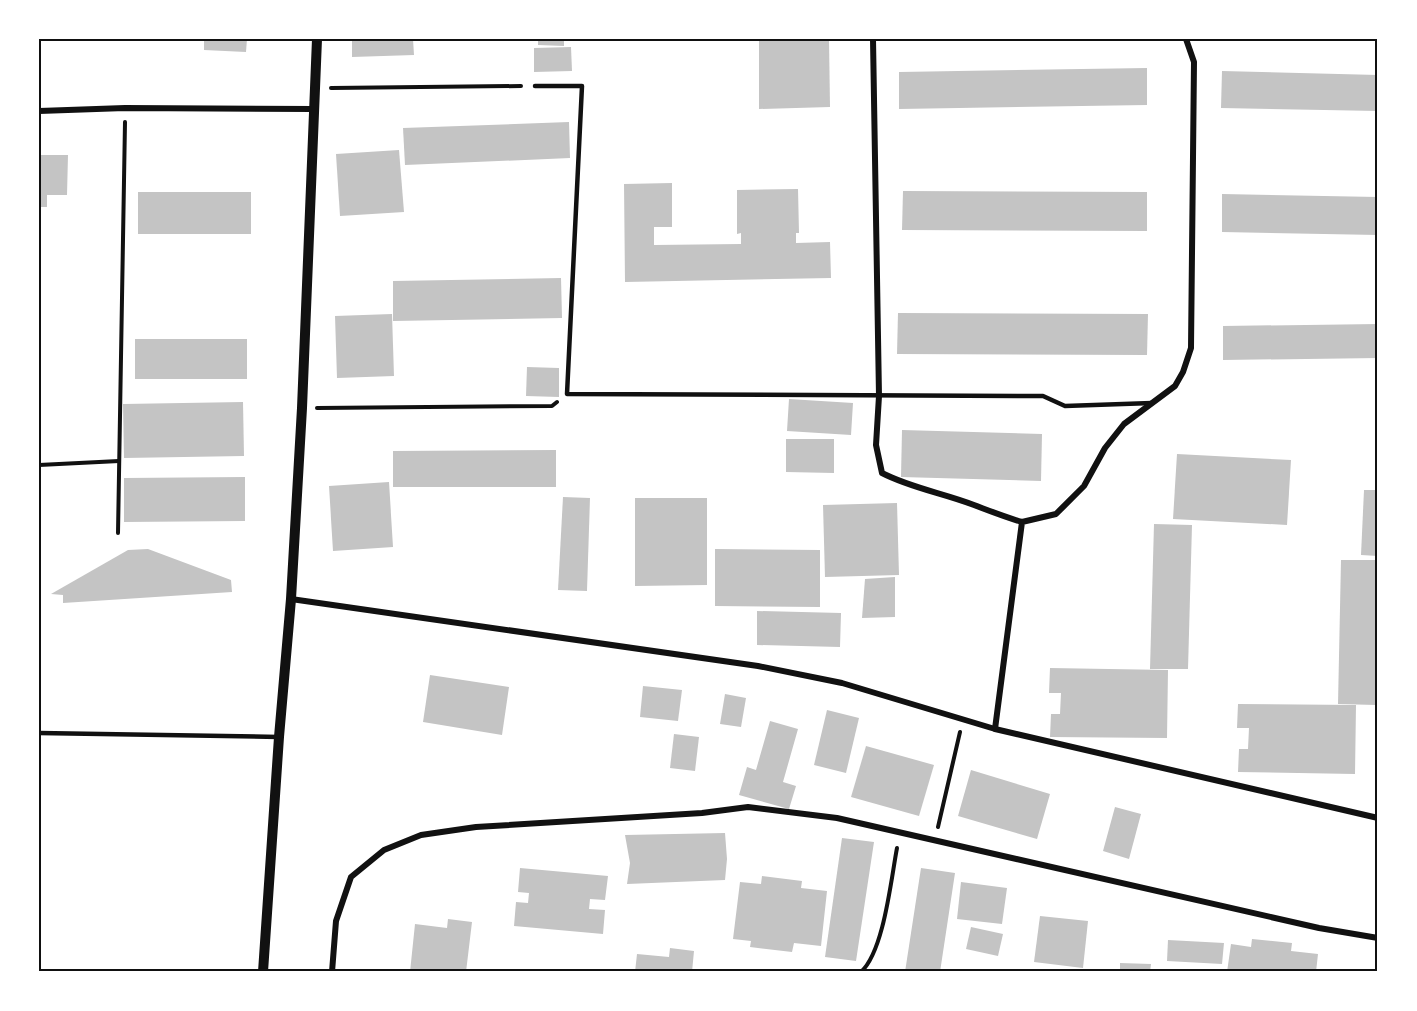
<svg xmlns="http://www.w3.org/2000/svg" width="1417" height="1011" font-family="Helvetica,sans-serif">
	<style>
		.building { fill: #c4c4c4 }
		.lines { fill: none; stroke-linecap: round; stroke-linejoin: round }
		.path { stroke: #111; stroke-width: 4 }
		.service { stroke: #111; stroke-width: 4.5 }
		.minor { stroke: #111; stroke-width: 6 }
		.tertiary { stroke: #111; stroke-width: 10 }
		.neatline { fill: none; stroke: #111; stroke-width: 2 }
	</style>
	<rect width="100%" height="100%" fill="#fff"/>
	<!-- building -->
	<g class="building">
		<polygon points="204,39 247,39 246,52 204,50"/>
		<polygon points="352,39 413,39 414,55 352,57"/>
		<polygon points="538,39 564,39 564,46 538,45"/>
		<polygon points="759,39 829,39 830,107 759,109"/>
		<polygon points="571,47 572,71 534,72 534,48"/>
		<polygon points="1147,68 1147,105 899,109 899,72"/>
		<polygon points="1222,71 1378,75 1378,111 1221,108"/>
		<polygon points="569,122 570,158 405,165 403,128"/>
		<polygon points="399,150 404,212 340,216 336,154"/>
		<polygon points="39,155 68,155 67,195 47,195 47,207 39,207"/>
		<polygon points="672,183 672,227 654,227 654,245 741,244 741,233 737,234 737,190 798,189 799,233 796,233 796,243 830,242 831,278 625,282 624,184"/>
		<polygon points="903,191 1147,192 1147,231 902,230"/>
		<rect x="138" y="192" width="113" height="42"/>
		<polygon points="1222,194 1378,197 1378,235 1222,232"/>
		<polygon points="561,278 562,318 393,321 393,281"/>
		<polygon points="898,313 1148,314 1147,355 897,354"/>
		<polygon points="392,314 394,376 337,378 335,316"/>
		<polygon points="1378,324 1378,358 1223,360 1223,326"/>
		<rect x="135" y="339" width="112" height="40"/>
		<polygon points="527,367 559,368 559,397 526,396"/>
		<polygon points="789,399 853,403 851,435 787,431"/>
		<polygon points="243,402 244,456 124,458 123,404"/>
		<polygon points="902,430 1042,434 1041,481 901,477"/>
		<polygon points="786,439 834,439 834,473 786,472"/>
		<polygon points="556,450 556,487 393,487 393,451"/>
		<polygon points="1177,454 1291,460 1287,525 1173,519"/>
		<polygon points="245,477 245,521 124,522 124,478"/>
		<polygon points="389,482 393,547 333,551 329,486"/>
		<polygon points="1364,490 1378,490 1378,556 1361,555"/>
		<polygon points="563,497 590,498 587,591 558,590"/>
		<polygon points="635,498 707,498 707,585 635,586"/>
		<polygon points="897,503 899,575 825,577 823,505"/>
		<polygon points="1154,524 1192,525 1188,669 1150,669"/>
		<polygon points="148,549 231,580 232,592 63,603 63,595 51,594 128,550"/>
		<polygon points="715,549 820,550 820,607 715,606"/>
		<polygon points="1341,560 1378,560 1376,705 1338,704"/>
		<polygon points="895,577 895,617 862,618 865,579"/>
		<polygon points="757,611 841,613 840,647 757,645"/>
		<polygon points="1050,668 1168,670 1167,738 1050,737 1051,714 1060,714 1061,693 1049,693"/>
		<polygon points="430,675 509,687 502,735 423,722"/>
		<polygon points="643,686 682,690 678,721 640,717"/>
		<polygon points="725,694 746,698 741,727 720,724"/>
		<polygon points="1238,704 1356,705 1355,774 1238,772 1239,749 1248,749 1249,728 1237,728"/>
		<polygon points="827,710 859,718 846,773 814,765"/>
		<polygon points="770,721 798,729 783,782 796,786 789,809 739,795 747,767 756,770"/>
		<polygon points="674,734 699,737 695,771 670,768"/>
		<polygon points="866,746 934,765 919,816 851,797"/>
		<polygon points="971,770 1050,794 1037,839 958,816"/>
		<polygon points="1115,807 1141,814 1129,859 1103,851"/>
		<polygon points="725,833 727,859 725,880 627,884 630,863 625,835"/>
		<polygon points="842,838 874,842 856,961 825,957"/>
		<polygon points="520,868 608,876 605,900 590,899 589,909 605,910 603,934 514,926 516,902 528,903 529,893 518,892"/>
		<polygon points="921,868 955,873 940,972 905,972"/>
		<polygon points="762,876 802,881 801,888 827,891 821,946 794,943 792,952 750,947 751,941 733,939 740,882 761,884"/>
		<polygon points="961,882 1007,888 1002,924 957,919"/>
		<polygon points="1040,916 1088,921 1083,968 1034,962"/>
		<polygon points="448,919 472,922 466,972 410,972 415,924 447,928"/>
		<polygon points="971,927 1003,934 998,956 966,949"/>
		<polygon points="1252,939 1292,943 1291,951 1318,954 1316,972 1227,972 1231,944 1251,947"/>
		<polygon points="1168,940 1224,943 1222,964 1167,961"/>
		<polygon points="670,948 694,951 692,972 635,972 637,954 669,957"/>
		<polygon points="1120,963 1151,964 1150,972 1120,972"/>
	</g>
	<g class="lines">
		<!-- path -->
		<g class="path">
			<polyline points="331,88 521,86"/>
			<polyline points="317,408 552,406 557,402"/>
			<polyline points="39,465 119,461"/>
			<polyline points="118,533 125,122"/>
			<polyline points="938,827 960,732"/>
			<path d="M861 972C884 951 891 879 897 848"/>
		</g>
		<!-- service -->
		<g class="service">
			<polyline points="535,86 582,86 567,394 1043,396 1065,406 1152,403"/>
			<polyline points="39,733 279,737"/>
		</g>
		<!-- minor -->
		<g class="minor">
			<path d="M873 39 879 396 876 445 882 473C911 488 943 493 974 505 990 511 1005 517 1022 522"/>
			<polyline points="39,111 125,108 313,109"/>
			<polyline points="291,599 758,666 842,683 995,729 1378,818"/>
			<polyline points="995,729 1022,522 1056,514 1084,486 1105,448 1124,424 1175,386 1183,372 1191,348 1194,62 1186,39"/>
			<polyline points="332,972 336,921 351,877 384,850 421,835 476,827 702,813 748,807 837,818 1319,928 1378,938"/>
		</g>
		<!-- tertiary -->
		<polyline class="tertiary" points="263,972 279,737 291,599 302,408 317,39"/>
	</g>
	<!-- border -->
	<rect width="1417" height="1011" fill="none" stroke="#ffffff" stroke-width="81"/>
	<rect x="40" y="40" width="1336" height="930" class="neatline"/>
</svg>
